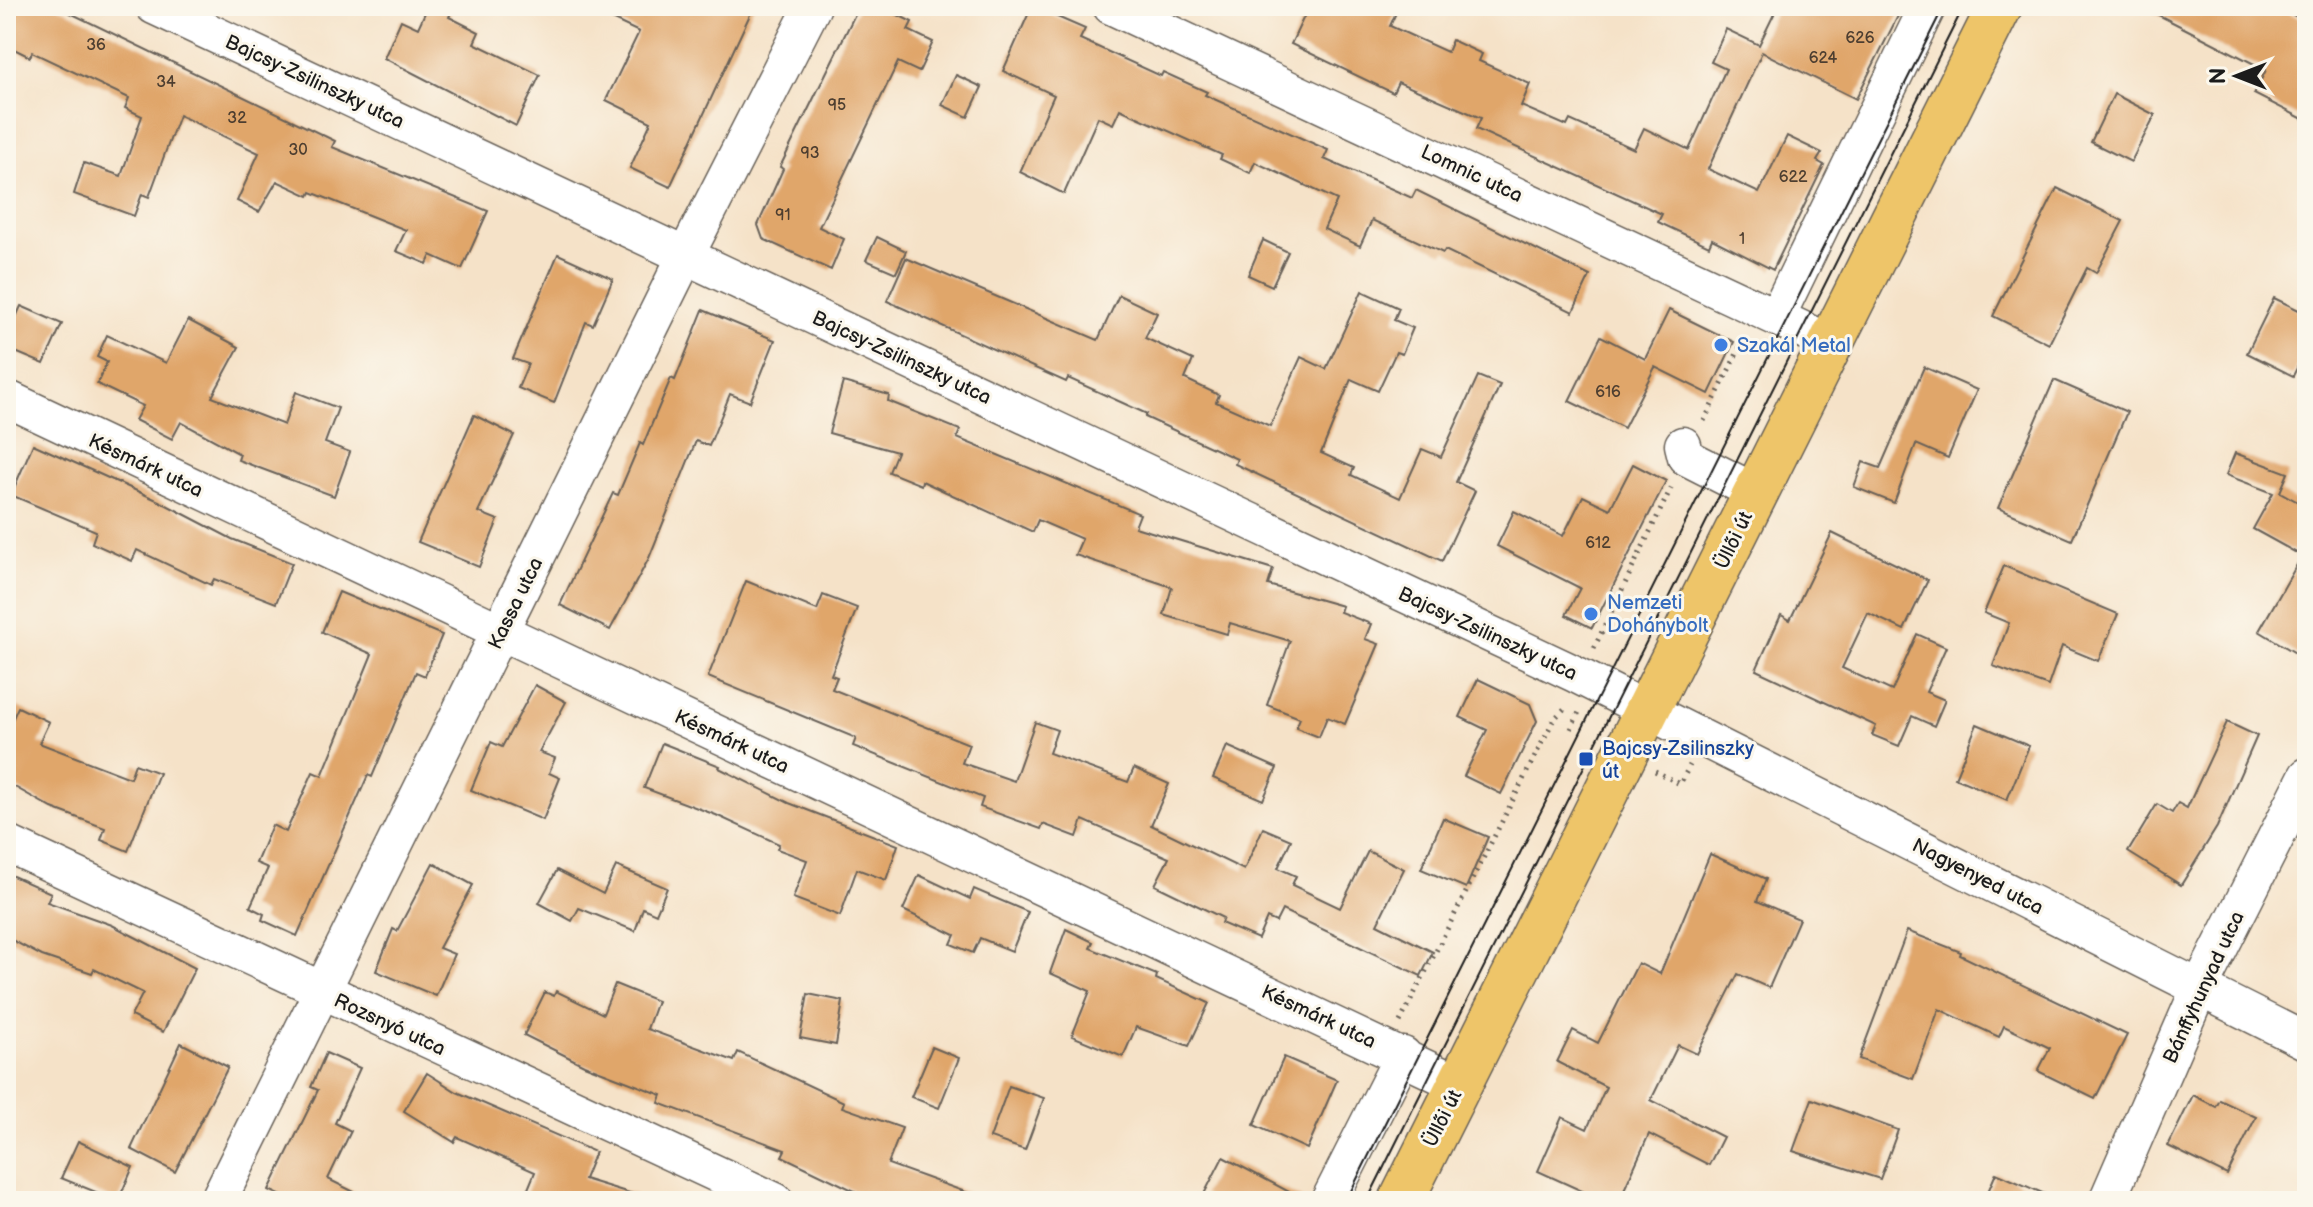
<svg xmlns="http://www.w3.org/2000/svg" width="2313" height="1207" font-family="'Balsamiq Sans',sans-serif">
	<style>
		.building { fill: #e0a66b }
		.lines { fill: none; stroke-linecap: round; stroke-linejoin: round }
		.minor-casing { stroke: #686158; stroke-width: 39 }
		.major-casing { stroke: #686158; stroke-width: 47 }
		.path { stroke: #686158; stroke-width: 5; stroke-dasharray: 2 6; stroke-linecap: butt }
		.minor { stroke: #fff; stroke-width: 36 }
		.major { stroke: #eec569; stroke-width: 44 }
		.tram { stroke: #1c1c1c; stroke-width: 2 }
		.shop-dot { fill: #3f7fe0; stroke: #fbf7ec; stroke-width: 3 }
		.transit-dot { fill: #1a4fb4; stroke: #fbf7ec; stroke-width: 3 }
		.labels { text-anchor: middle; stroke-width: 6; stroke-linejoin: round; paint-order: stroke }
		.number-label { font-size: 16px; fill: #4d3e30 }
		.street-label { font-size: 20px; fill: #1c1c1c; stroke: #fbf7ec }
		.shop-label { font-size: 20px; fill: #366cbe; stroke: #fbf7ec; text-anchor: start }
		.transit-label { font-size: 20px; fill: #164399; stroke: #fbf7ec; text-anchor: start }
	</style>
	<rect width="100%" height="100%" fill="#fbf7ec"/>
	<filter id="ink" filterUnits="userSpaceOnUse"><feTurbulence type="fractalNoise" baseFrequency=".0125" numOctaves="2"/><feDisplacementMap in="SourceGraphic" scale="16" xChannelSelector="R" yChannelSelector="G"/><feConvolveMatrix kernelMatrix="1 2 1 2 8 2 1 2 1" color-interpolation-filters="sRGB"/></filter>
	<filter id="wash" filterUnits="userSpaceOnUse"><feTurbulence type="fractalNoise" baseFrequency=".006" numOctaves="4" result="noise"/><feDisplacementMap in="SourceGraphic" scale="32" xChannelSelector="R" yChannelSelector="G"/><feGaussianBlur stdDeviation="1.8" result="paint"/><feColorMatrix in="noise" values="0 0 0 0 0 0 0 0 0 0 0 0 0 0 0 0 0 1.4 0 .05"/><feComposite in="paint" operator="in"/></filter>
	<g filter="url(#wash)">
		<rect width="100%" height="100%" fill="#f5e2c8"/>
		<g id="blocks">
			<!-- building -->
			<g class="building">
				<polygon points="6,6 56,6 335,141 332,147 488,211 462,269 431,255 427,264 396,251 406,230 311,192 309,196 277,181 259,212 237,201 259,153 179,115 149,197 142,194 134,216 74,194 84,163 121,176 142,116 125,108 129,98 32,52 30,57 6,45"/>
				<polygon points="428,6 454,6 449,17 479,32 474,43 540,75 516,126 384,58 401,20 418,28"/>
				<polygon points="584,6 754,6 670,187 630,168 651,122 606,100 639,32"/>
				<polygon points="859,6 880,6 912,22 908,30 933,42 919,72 898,62 819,227 844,239 831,270 763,239 758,225 783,169 780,167"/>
				<polygon points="1032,6 1085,29 1080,39 1161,76 1163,72 1207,92 1205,95 1328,150 1324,159 1412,198 1416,190 1590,276 1573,312 1445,250 1443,253 1372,220 1360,246 1324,229 1337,200 1255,162 1250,173 1220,159 1222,155 1120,109 1113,124 1098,117 1064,194 1020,172 1054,95 1003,71"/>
				<polygon points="1309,6 1399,6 1390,26 1447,52 1452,40 1482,54 1479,61 1530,84 1521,106 1567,126 1570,120 1634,149 1644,128 1689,150 1726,69 1711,62 1726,29 1759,45 1778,6 1903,6 1856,99 1762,52 1708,169 1759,193 1787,136 1822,153 1817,161 1824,165 1773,270 1712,239 1709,246 1658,222 1662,214 1476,129 1481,118 1398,82 1393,93 1291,44"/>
				<polygon points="2141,6 2276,6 2307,22 2307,121 2254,94 2266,70"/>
				<polygon points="956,75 982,87 968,117 942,105"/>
				<polygon points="2114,94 2155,115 2131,162 2091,142"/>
				<polygon points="2057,188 2123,221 2096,273 2087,268 2049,344 1993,316"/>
				<polygon points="877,237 906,251 896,273 866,260"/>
				<polygon points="1263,240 1288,252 1272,286 1248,275"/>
				<polygon points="558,254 613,279 593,325 586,322 554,403 518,388 528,364 513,359"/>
				<polygon points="906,258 1098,340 1119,295 1157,313 1145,338 1193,360 1185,379 1219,395 1216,402 1270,426 1301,357 1326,369 1362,291 1399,308 1394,320 1413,328 1402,354 1396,352 1378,391 1351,379 1321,453 1354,468 1351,475 1400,498 1422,449 1441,457 1478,376 1500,385 1456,482 1475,491 1442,561 1235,464 1237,459 1145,417 1147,414 1068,378 1066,382 887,301"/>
				<polygon points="2274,298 2307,314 2307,348 2293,376 2247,353"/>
				<polygon points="21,306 62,324 44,364 6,348 6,339"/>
				<polygon points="703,310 775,340 750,402 730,394 709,446 696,441 649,558 610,630 560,605 613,493 618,495 640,443 643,445 671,378 675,380"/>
				<polygon points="1669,310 1734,342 1709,394 1655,367 1624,428 1569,401 1601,336 1645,359"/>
				<polygon points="188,320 239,347 212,397 284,425 296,392 338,408 325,443 350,452 334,496 238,460 240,454 181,422 172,439 135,420 143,406 97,384 107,362 97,357 107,335 166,363"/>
				<polygon points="1924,367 1977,390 1948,458 1916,444 1894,503 1854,487 1863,462 1880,468"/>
				<polygon points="2054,380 2127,412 2072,540 1998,508"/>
				<polygon points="843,382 889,395 888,401 960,430 957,438 1140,514 1135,527 1273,569 1268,585 1342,606 1340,612 1371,624 1365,639 1379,644 1345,724 1327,717 1319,737 1296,728 1300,718 1267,705 1290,641 1230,623 1227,634 1164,615 1172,587 1075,555 1082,539 1038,520 1033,532 922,481 921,485 889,472 897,452 829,433"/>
				<polygon points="474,415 514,435 478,512 498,520 479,567 418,542"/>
				<polygon points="33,444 159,501 232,539 292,563 276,603 214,579 211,585 137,550 132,561 92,543 96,531 11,495"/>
				<polygon points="2235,453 2288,473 2280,492 2307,507 2307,660 2259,631 2302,556 2253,529 2273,493 2226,475"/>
				<polygon points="1633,464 1666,481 1592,628 1566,615 1580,588 1497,546 1514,511 1563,536 1583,496 1610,509"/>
				<polygon points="1832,533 1928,580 1904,630 1868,613 1842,668 1892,691 1917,634 1946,647 1926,692 1945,700 1934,726 1912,716 1899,746 1872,735 1876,726 1756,670 1781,615 1790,620"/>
				<polygon points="2004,566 2118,614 2098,661 2062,646 2048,686 1993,666 2009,623 1984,613"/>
				<polygon points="746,581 817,610 823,595 857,608 831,675 837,677 832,689 969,744 962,763 1014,781 1035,722 1057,730 1049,753 1128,782 1134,768 1169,784 1151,825 1244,870 1263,828 1291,840 1278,868 1296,876 1292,885 1340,908 1368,851 1404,869 1377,924 1433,952 1421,976 1282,910 1276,922 1267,918 1258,939 1221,923 1223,918 1155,885 1169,858 1083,820 1077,837 1043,824 1041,829 980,807 983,798 853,746 856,738 708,677"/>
				<polygon points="339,592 442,635 425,676 416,672 372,777 368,775 297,936 262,920 264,914 250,907 268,868 256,863 272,825 286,832 313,772 322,776 372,654 322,632"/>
				<polygon points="1478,679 1530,704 1537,721 1501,794 1464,776 1487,730 1460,717"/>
				<polygon points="535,685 566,702 539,752 555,758 549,773 560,778 543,820 471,790 491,742 502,747"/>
				<polygon points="18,707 49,722 39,743 130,778 135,764 159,773 128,851 101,840 105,828 52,808 6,782 6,733"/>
				<polygon points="2227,722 2257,736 2217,827 2181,885 2128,852 2157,804 2172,813 2178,803 2187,808"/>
				<polygon points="1977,724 2029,746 2007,800 1955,778"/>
				<polygon points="662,743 720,766 719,768 789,803 898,845 886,880 857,869 840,916 793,898 807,860 777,849 779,844 716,815 644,788"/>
				<polygon points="1227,746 1277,768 1263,800 1213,778"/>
				<polygon points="1443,818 1488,837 1466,888 1421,869"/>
				<polygon points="1710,854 1766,879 1757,901 1799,919 1769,988 1738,974 1697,1054 1678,1045 1651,1100 1723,1137 1709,1165 1649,1134 1619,1201 1604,1201 1538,1171 1562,1117 1587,1129 1606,1087 1557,1062 1573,1030 1598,1043 1638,963 1660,974"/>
				<polygon points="433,863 473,885 439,948 454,954 436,996 376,971 393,929 397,931"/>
				<polygon points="616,866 667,888 656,914 643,908 635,931 579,908 572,921 539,903 557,870 603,894"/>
				<polygon points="6,873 51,893 47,902 112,925 195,968 163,1032 131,1016 143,993 94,969 92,973 42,956 6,937"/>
				<polygon points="919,875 970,899 974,889 1028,912 1012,951 980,938 973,953 951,944 955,935 903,910"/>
				<polygon points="1066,929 1093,942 1090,948 1157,975 1156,979 1209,1003 1189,1046 1136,1027 1123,1057 1072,1036 1090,991 1050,973"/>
				<polygon points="1907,931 1961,952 1960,955 2127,1035 2095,1099 2038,1071 2050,1048 2004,1026 1999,1037 1939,1009 1913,1079 1859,1059"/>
				<polygon points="615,984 657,1001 647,1029 734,1061 738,1052 844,1102 842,1107 902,1128 888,1164 982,1198 982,1201 858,1201 861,1194 782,1156 785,1150 659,1103 662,1095 584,1065 524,1035 545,992 554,996 556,991 603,1014"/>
				<polygon points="808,994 843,1001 836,1045 800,1038"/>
				<polygon points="181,1043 228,1067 175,1172 131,1149"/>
				<polygon points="932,1047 959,1058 939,1108 911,1097"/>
				<polygon points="326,1053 360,1068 335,1123 351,1131 328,1179 372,1201 292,1201 269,1190 318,1090 311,1087"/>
				<polygon points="1284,1057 1337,1080 1307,1149 1254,1125"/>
				<polygon points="427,1073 457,1092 595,1152 584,1179 636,1195 635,1201 523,1201 535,1172 457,1137 454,1142 404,1111"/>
				<polygon points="1009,1086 1044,1098 1025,1150 990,1138"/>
				<polygon points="2193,1095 2216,1107 2220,1100 2256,1117 2227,1175 2168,1146"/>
				<polygon points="1812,1099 1898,1130 1880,1179 1793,1151"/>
				<polygon points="78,1141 133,1167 118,1201 61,1178"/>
				<polygon points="1223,1157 1248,1170 1306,1201 1217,1201 1204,1194"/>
				<polygon points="1996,1173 2061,1201 1984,1201"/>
			</g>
		</g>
	</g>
	<g filter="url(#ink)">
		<use href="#blocks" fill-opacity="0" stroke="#686158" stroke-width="2"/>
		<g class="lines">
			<defs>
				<g id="minor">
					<polyline points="154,6 1573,673 2307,1042"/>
					<polyline points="1111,6 1831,343"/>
					<polyline points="1777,316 1928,6"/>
					<polyline points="6,398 1459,1084"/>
					<polyline points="1683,445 1686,457 1757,493"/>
					<polyline points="6,843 775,1201"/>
					<polyline points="218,1201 686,255 813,6"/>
					<polyline points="1329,1201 1403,1055"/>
					<polyline points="2107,1201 2200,987 2307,776"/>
				</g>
				<polyline id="major" points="1401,1201 2000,6"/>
			</defs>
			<!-- minor casing -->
			<use href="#minor" class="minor-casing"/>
			<!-- major casing -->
			<use href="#major" class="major-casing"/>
			<!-- path -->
			<g class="path">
				<polyline points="1704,421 1745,337"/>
				<polyline points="1594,648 1673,484"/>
				<polyline points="1571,729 1579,712"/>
				<polyline points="1655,771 1680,784 1690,765"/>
				<polyline points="1400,1022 1554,719 1566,707"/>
			</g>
			<!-- minor -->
			<use href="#minor" class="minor"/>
			<!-- major -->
			<use href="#major" class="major"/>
			<!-- tram -->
			<g class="tram">
				<polyline points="1346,1201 1944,6"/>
				<polyline points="1367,1201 1964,6"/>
			</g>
		</g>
	</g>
	<!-- markers -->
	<g class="shop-dot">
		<circle cx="1721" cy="345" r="8"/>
		<circle cx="1591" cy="614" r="8"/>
	</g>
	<rect class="transit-dot" x="1578" y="751" width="16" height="16" rx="4"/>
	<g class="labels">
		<!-- number labels -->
		<g class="number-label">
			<text x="1860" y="43">626</text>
			<text x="96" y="50">36</text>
			<text x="1823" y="63">624</text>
			<text x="166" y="87">34</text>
			<text x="837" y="110">95</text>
			<text x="237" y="123">32</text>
			<text x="298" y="155">30</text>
			<text x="810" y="158">93</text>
			<text x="1793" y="182">622</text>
			<text x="783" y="220">91</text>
			<text x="1742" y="244">1</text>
			<text x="1608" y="397">616</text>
			<text x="1598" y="548">612</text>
		</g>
		<!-- street labels -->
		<g class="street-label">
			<text transform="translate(315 81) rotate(25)" y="7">Bajcsy-Zsilinszky utca</text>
			<text transform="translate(1472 173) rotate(25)" y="7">Lomnic utca</text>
			<text transform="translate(902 357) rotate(25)" y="7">Bajcsy-Zsilinszky utca</text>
			<text transform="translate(146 465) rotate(25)" y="7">Késmárk utca</text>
			<text transform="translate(1733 540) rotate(-64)" y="7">Üllői út</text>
			<text transform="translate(515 603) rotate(-64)" y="7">Kassa utca</text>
			<text transform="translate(1488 633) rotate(25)" y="7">Bajcsy-Zsilinszky utca</text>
			<text transform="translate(732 741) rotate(25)" y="7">Késmárk utca</text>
			<text transform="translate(1978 876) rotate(27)" y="7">Nagyenyed utca</text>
			<text transform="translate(2203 987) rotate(-65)" y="7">Bánffyhunyad utca</text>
			<text transform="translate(1319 1016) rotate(25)" y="7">Késmárk utca</text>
			<text transform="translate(390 1024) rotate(25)" y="7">Rozsnyó utca</text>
			<text transform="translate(1442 1118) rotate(-63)" y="7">Üllői út</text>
		</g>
		<!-- shop labels -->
		<g class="shop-label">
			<text x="1737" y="352">Szakál Metal</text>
			<text x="1607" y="609">Nemzeti<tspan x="1607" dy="23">Dohánybolt</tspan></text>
		</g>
		<!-- transit labels -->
		<g class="transit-label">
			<text x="1602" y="755">Bajcsy-Zsilinszky<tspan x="1602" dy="23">út</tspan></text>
		</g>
	</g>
	<!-- margin -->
	<rect width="2313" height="1207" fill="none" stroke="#fbf7ec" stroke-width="32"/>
	<!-- north arrow -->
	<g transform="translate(2237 76) rotate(270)" stroke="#fbf7ec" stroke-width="6" paint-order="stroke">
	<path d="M0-6L14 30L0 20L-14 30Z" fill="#1c1c1c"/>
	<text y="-12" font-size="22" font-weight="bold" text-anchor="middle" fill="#1c1c1c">N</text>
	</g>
</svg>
